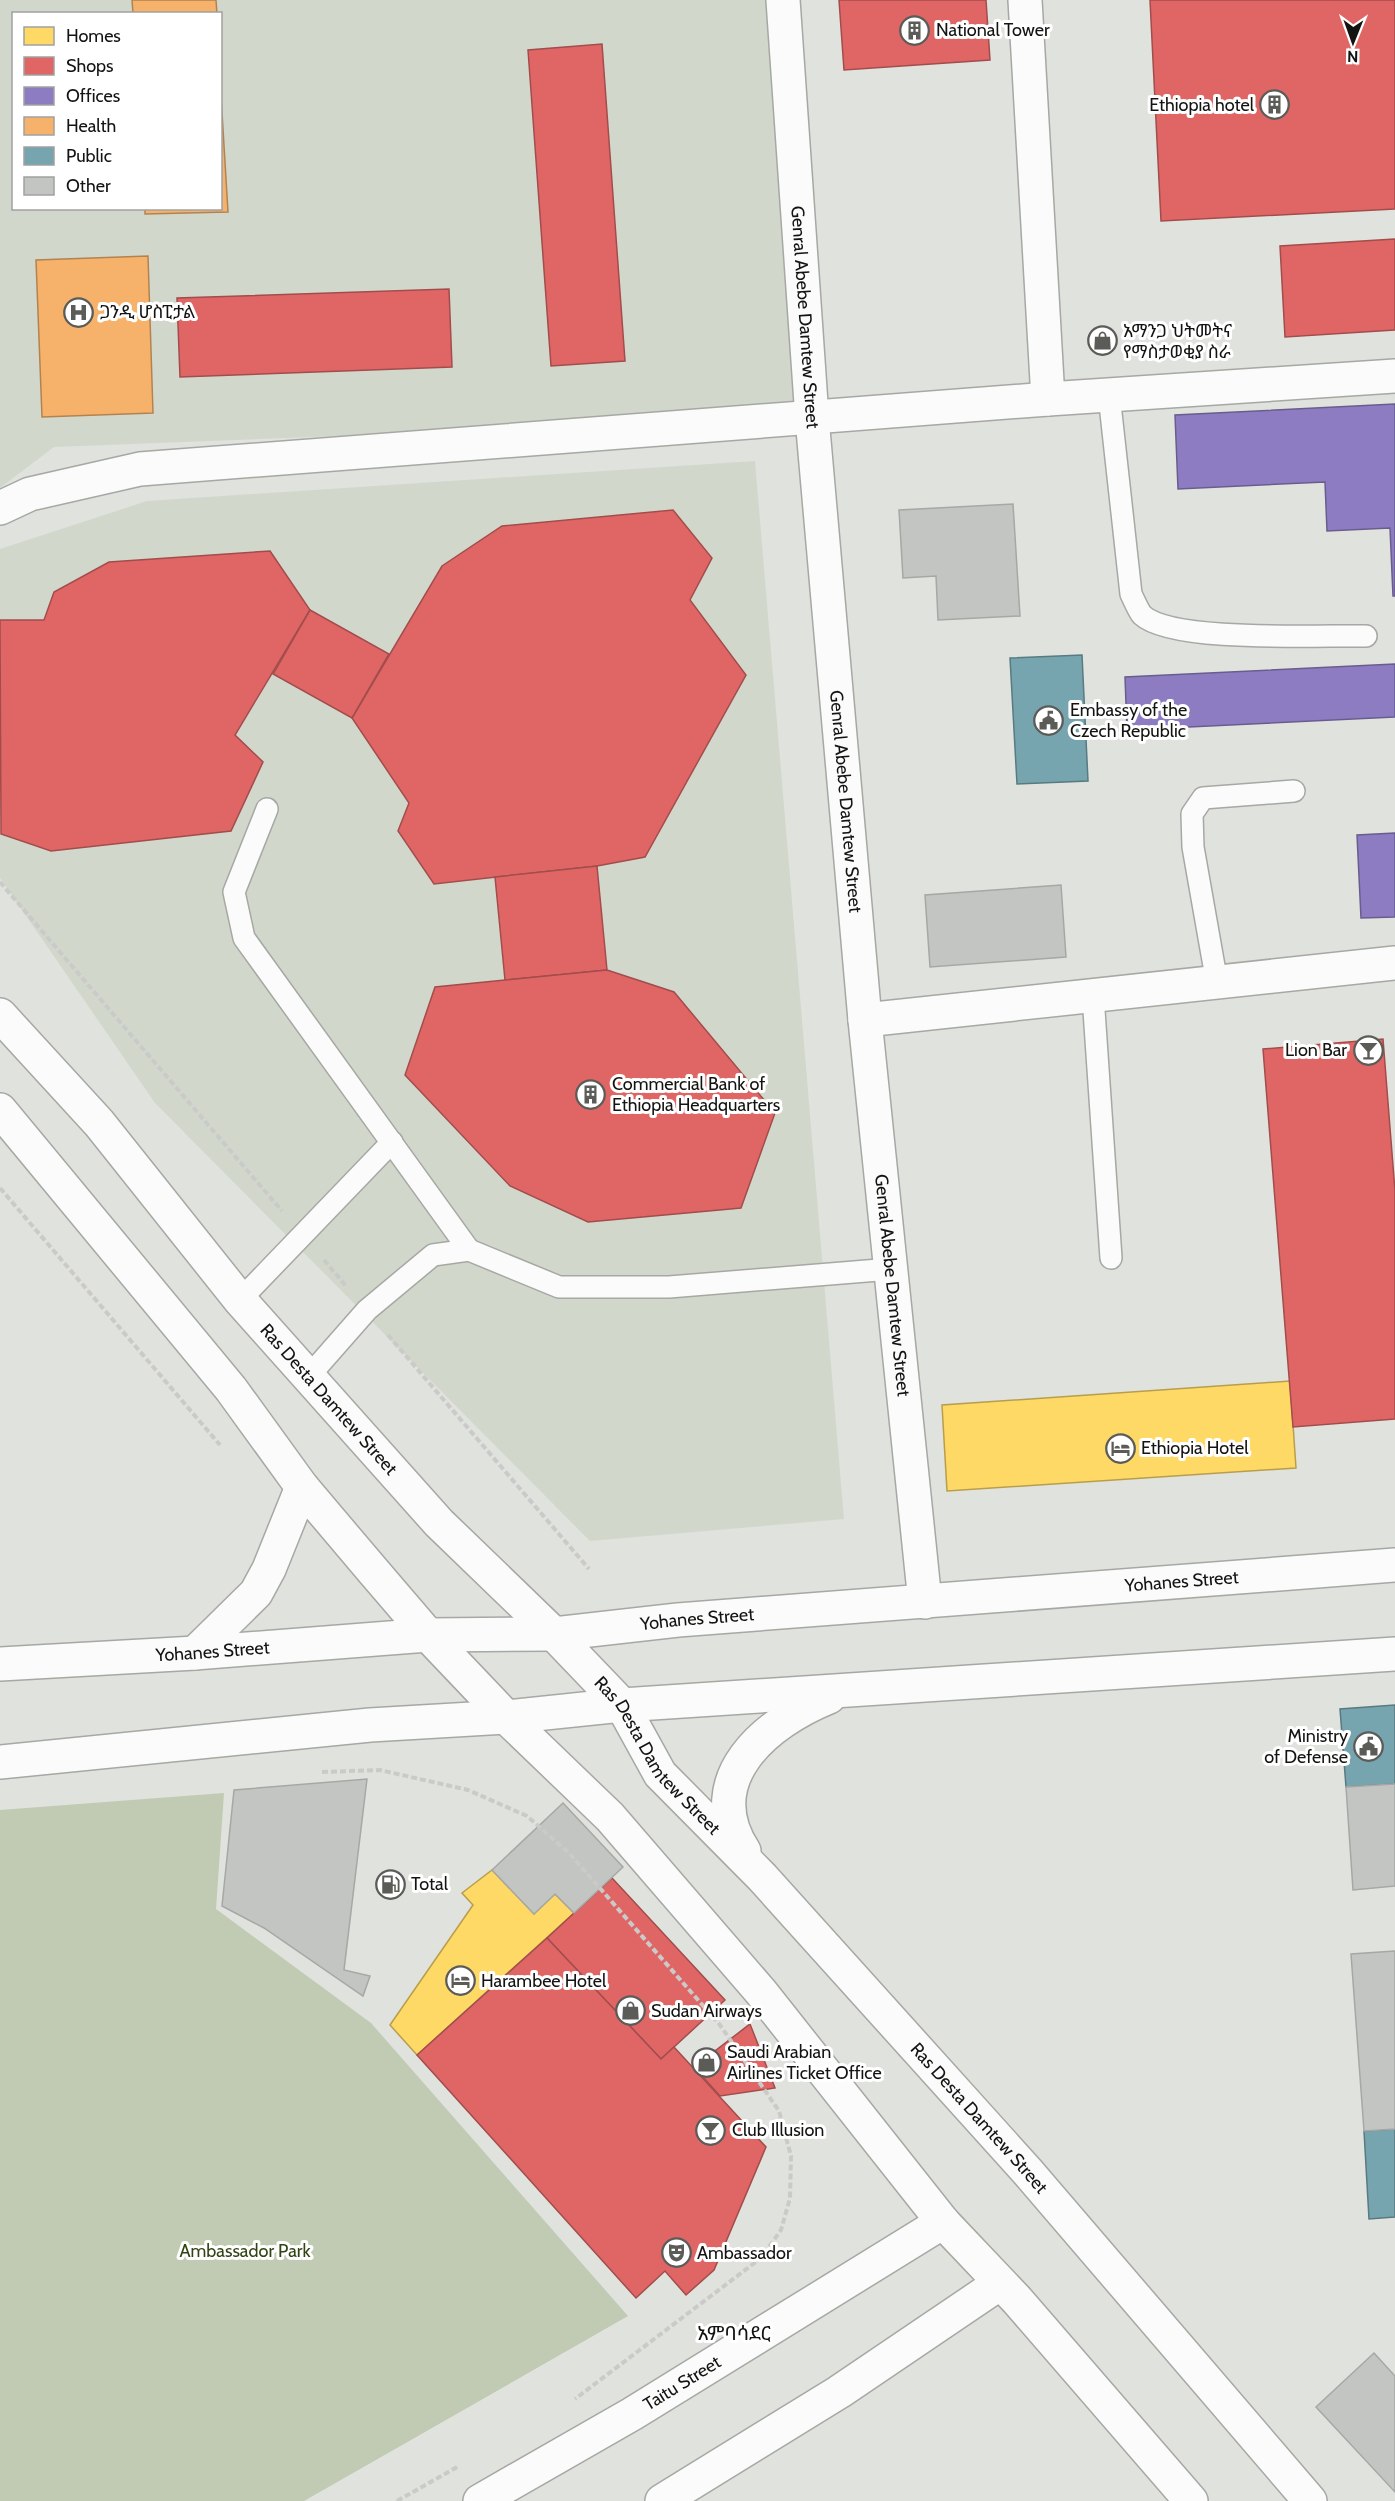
<svg xmlns="http://www.w3.org/2000/svg" width="1395" height="2501" font-family="Cabin,'Noto Sans Ethiopic',sans-serif">
	<style>
		.built { fill: #d2d7cc; fill-rule: evenodd }
		.green { fill: #c1cbb4 }
		.homes { fill: #ffd966; stroke: #b89e4c; stroke-width: 1.5 }
		.shops { fill: #e06666; stroke: #a24d4c; stroke-width: 1.5 }
		.offices { fill: #8e7cc3; stroke: #695d8e; stroke-width: 1.5 }
		.health { fill: #f6b26b; stroke: #b28350; stroke-width: 1.5 }
		.public { fill: #76a5af; stroke: #587a80; stroke-width: 1.5 }
		.building { fill: #c3c5c2; stroke: #a7a8a5; stroke-width: 1.5 }
		.lines { fill: none; stroke-linecap: round; stroke-linejoin: round }
		.lane-casing { stroke: #a6a8a4; stroke-width: 24 }
		.street-casing { stroke: #a6a8a4; stroke-width: 36 }
		.secondary-casing { stroke: #a6a8a4; stroke-width: 36 }
		.primary-casing { stroke: #a6a8a4; stroke-width: 36 }
		.path { stroke: #cacac9; stroke-width: 4; stroke-dasharray: 6 3; stroke-linecap: butt }
		.lane { stroke: #fafbfa; stroke-width: 21 }
		.street { stroke: #fafbfa; stroke-width: 33 }
		.secondary { stroke: #fafbfa; stroke-width: 33 }
		.primary { stroke: #fafbfa; stroke-width: 33 }
		.labels { text-anchor: middle; stroke-width: 6; stroke-linejoin: round; paint-order: stroke }
		.poi-label { font-size: 18px; fill: #131411; stroke: #fff; text-anchor: start }
		.street-label { font-size: 18px; fill: #131411; stroke: #fff }
		.park-label { font-size: 18px; fill: #324413; stroke: #fff }
		.neighbourhood-label { font-size: 20px; fill: #131411; stroke: #fff }
	</style>
	<rect width="100%" height="100%" fill="#e0e2dd"/>
	<!-- built -->
	<g class="built">
		<path d="M0 0H783L812 418 54 447 0 488ZM14 14H220V208H14Z"/>
		<polygon points="755,461 844,1519 590,1541 155,1103 0,878 0,549 147,501"/>
	</g>
	<!-- green -->
	<polygon class="green" points="224,1793 216,1909 371,2023 628,2316 304,2501 0,2501 0,1810"/>
	<!-- homes -->
	<g class="homes">
		<polygon points="1290,1381 1296,1468 947,1491 942,1405"/>
		<polygon points="492,1870 534,1914 555,1894 574,1913 417,2055 390,2025 473,1905 462,1893"/>
	</g>
	<!-- shops -->
	<g class="shops">
		<polygon points="839,0 986,0 990,60 844,70"/>
		<polygon points="1150,0 1395,0 1395,209 1161,221"/>
		<polygon points="602,44 625,361 551,366 528,50"/>
		<polygon points="1395,239 1395,330 1285,337 1280,246"/>
		<polygon points="449,289 452,367 180,377 177,298"/>
		<polygon points="673,510 712,558 690,600 746,675 645,857 597,866 434,884 398,831 409,803 352,718 442,566 502,526"/>
		<polygon points="270,551 310,610 235,735 263,762 231,831 51,851 1,834 0,620 44,620 54,592 109,562"/>
		<polygon points="310,610 389,654 352,718 273,674"/>
		<polygon points="597,866 607,970 505,980 495,877"/>
		<polygon points="607,970 674,992 775,1113 741,1208 588,1222 510,1186 405,1075 435,987"/>
		<polygon points="1383,1039 1395,1191 1395,1419 1293,1427 1263,1049"/>
		<polygon points="612,1878 725,2000 661,2059 547,1938"/>
		<polygon points="547,1938 661,2059 674,2047 766,2147 714,2270 686,2295 665,2271 636,2298 417,2055"/>
		<polygon points="750,2024 775,2088 720,2096 694,2067"/>
	</g>
	<!-- offices -->
	<g class="offices">
		<polygon points="1395,404 1395,596 1393,596 1390,528 1327,531 1325,482 1178,489 1175,415"/>
		<polygon points="1395,664 1395,717 1127,730 1125,677"/>
		<polygon points="1395,833 1395,917 1361,918 1357,835"/>
	</g>
	<!-- health -->
	<g class="health">
		<polygon points="132,0 216,0 217,14 133,14"/>
		<polygon points="220,79 228,212 145,214 145,208 220,208"/>
		<polygon points="148,256 153,413 42,417 36,260"/>
	</g>
	<!-- public -->
	<g class="public">
		<polygon points="1082,655 1088,781 1017,784 1010,658"/>
		<polygon points="1395,1705 1395,1784 1346,1787 1340,1709"/>
		<polygon points="1395,2129 1395,2217 1369,2219 1364,2131"/>
	</g>
	<!-- building -->
	<g class="building">
		<polygon points="1013,504 1020,616 938,620 936,576 903,578 899,510"/>
		<polygon points="1061,885 1066,957 930,967 925,895"/>
		<polygon points="367,1779 344,1970 370,1976 363,1996 264,1928 222,1906 234,1790"/>
		<polygon points="1395,1784 1395,1886 1353,1890 1346,1787"/>
		<polygon points="563,1803 623,1867 574,1913 555,1894 534,1914 492,1870"/>
		<polygon points="1395,1951 1395,2129 1364,2131 1351,1954"/>
		<polygon points="1374,2353 1395,2376 1395,2492 1316,2407"/>
	</g>
	<g class="lines">
		<defs>
			<g id="lane">
				<path d="M1109 395 1131 594C1134 600 1138 610 1142 615 1172 643 1321 635 1366 636"/>
				<polyline points="267,809 234,892 244,938 469,1250"/>
				<polyline points="1217,983 1193,847 1192,814 1203,798 1294,791"/>
				<polyline points="1093,996 1111,1258"/>
				<polyline points="240,1300 392,1142"/>
				<polyline points="309,1376 367,1310 433,1255 469,1250 559,1287 669,1287 891,1269"/>
			</g>
			<polyline id="street" points="1025,0 1048,399"/>
			<g id="secondary">
				<path id="s1" d="M783 0 812 418 865 1020 925 1602"/>
				<polyline points="0,508 30,494 140,469 1048,399 1395,376"/>
				<polyline points="865,1020 1395,963"/>
				<path id="s2" d="M480 2501 632 2414 943 2222"/>
				<polyline points="662,2501 839,2392 1000,2283"/>
			</g>
			<g id="primary">
				<path id="s3" d="M0 1015 99 1123 240 1300 439 1523 554 1634 622 1705 660 1774 762 1877 1027 2171 1310 2501"/>
				<polyline points="0,1110 231,1389 302,1487 374,1572 428,1635 506,1717 610,1817 761,1992 943,2222 1017,2300 1191,2501"/>
				<polyline points="195,1653 256,1593 269,1569 302,1487"/>
				<path id="s4" d="M0 1664 195 1653 428 1635 554 1634 678 1620 1395 1565"/>
				<polyline points="0,1762 370,1725 506,1717 622,1705 1395,1654"/>
				<path d="M744 1851C697 1779 767 1722 829 1697"/>
			</g>
		</defs>
		<!-- lane casing -->
		<use href="#lane" class="lane-casing"/>
		<!-- street casing -->
		<use href="#street" class="street-casing"/>
		<!-- secondary casing -->
		<use href="#secondary" class="secondary-casing"/>
		<!-- primary casing -->
		<use href="#primary" class="primary-casing"/>
		<!-- path -->
		<g class="path">
			<polyline points="0,882 282,1211"/>
			<polyline points="0,1188 220,1445"/>
			<polyline points="324,1260 346,1286"/>
			<polyline points="388,1335 589,1569"/>
			<polyline points="322,1772 380,1770 468,1790 527,1816 569,1853 720,2025 779,2111 791,2156 790,2198 781,2230 761,2258 575,2399"/>
			<polyline points="397,2501 459,2466"/>
		</g>
		<!-- lane -->
		<use href="#lane" class="lane"/>
		<!-- street -->
		<use href="#street" class="street"/>
		<!-- secondary -->
		<use href="#secondary" class="secondary"/>
		<!-- primary -->
		<use href="#primary" class="primary"/>
	</g>
	<!-- icons -->
	<defs>
		<symbol id="building-ring" viewBox="-11 -11 22 22"><circle r="9.5" fill="#fff" stroke="#5b5c58" stroke-width="1.5"/><path d="M-4-6H4V6H1V3H-1V6H-4ZM-2.5-4.3h1.7v1.8h-1.7ZM.8-4.3h1.7v1.8H.8ZM-2.5-1h1.7V.8h-1.7ZM.8-1h1.7V.8H.8Z" fill="#5b5c58"/></symbol>
		<symbol id="hospital-ring" viewBox="-11 -11 22 22"><circle r="9.5" fill="#fff" stroke="#5b5c58" stroke-width="1.5"/><path d="M-5-5h3v3.5h4V-5h3V5h-3V1.5h-4V5h-3Z" fill="#5b5c58"/></symbol>
		<symbol id="shop-ring" viewBox="-11 -11 22 22"><circle r="9.5" fill="#fff" stroke="#5b5c58" stroke-width="1.5"/><path d="M-5-2.5h2.3a2.7 3.5 0 0 1 5.4 0H5L5.5 6h-11ZM-1.5-2.5h3a1.5 2.3 0 0 0-3 0Z" fill="#5b5c58"/></symbol>
		<symbol id="civic-ring" viewBox="-11 -11 22 22"><circle r="9.5" fill="#fff" stroke="#5b5c58" stroke-width="1.5"/><path d="M-.6-6.5H3V-4.5H.6V-3L4-1V1h2V6H-6V1h2V-1L-.6-3ZM-1.2 2.5V6h2.4V2.5Z" fill="#5b5c58"/></symbol>
		<symbol id="bar-ring" viewBox="-11 -11 22 22"><circle r="9.5" fill="#fff" stroke="#5b5c58" stroke-width="1.5"/><path d="M-6-5H6L.8 .8V4.5H3.5V6h-7V4.5H-.8V.8Z" fill="#5b5c58"/></symbol>
		<symbol id="hotel-ring" viewBox="-11 -11 22 22"><circle r="9.5" fill="#fff" stroke="#5b5c58" stroke-width="1.5"/><path d="M-6-4.5h1.5V1H6V5H4.5V3h-9V5H-6ZM-4 0a1.8 1.8 0 1 1 3.6 0ZM.5 0V-2.5h3Q6-2.5 6 0Z" fill="#5b5c58"/></symbol>
		<symbol id="fuel-ring" viewBox="-11 -11 22 22"><circle r="9.5" fill="#fff" stroke="#5b5c58" stroke-width="1.5"/><path d="M-5.5-6h7V0h2V4h1.3V-2.5L3-4.5l.8-.8L6-3V5H2.5V1h-1V6h-7ZM-4.2-4.7v3.2H.2V-4.7Z" fill="#5b5c58"/></symbol>
		<symbol id="theatre-ring" viewBox="-11 -11 22 22"><circle r="9.5" fill="#fff" stroke="#5b5c58" stroke-width="1.5"/><path d="M-5-5.5Q0-4 5-5.5V0Q5 5 0 6Q-5 5-5 0ZM-3.3-2.5H-1v1.5H-3.3ZM1-2.5H3.3v1.5H1ZM-2.8 1Q0 5.5 2.8 1Z" fill="#5b5c58"/></symbol>
	</defs>
	<g fill-rule="evenodd">
		<use href="#building-ring" x="898" y="14" width="33" height="33"/>
		<use href="#building-ring" x="1258" y="88" width="33" height="33"/>
		<use href="#hospital-ring" x="62" y="296" width="33" height="33"/>
		<use href="#shop-ring" x="1086" y="324" width="33" height="33"/>
		<use href="#civic-ring" x="1032" y="704" width="33" height="33"/>
		<use href="#bar-ring" x="1352" y="1034" width="33" height="33"/>
		<use href="#building-ring" x="574" y="1078" width="33" height="33"/>
		<use href="#hotel-ring" x="1104" y="1432" width="33" height="33"/>
		<use href="#civic-ring" x="1352" y="1730" width="33" height="33"/>
		<use href="#fuel-ring" x="374" y="1868" width="33" height="33"/>
		<use href="#hotel-ring" x="444" y="1964" width="33" height="33"/>
		<use href="#shop-ring" x="614" y="1994" width="33" height="33"/>
		<use href="#shop-ring" x="690" y="2046" width="33" height="33"/>
		<use href="#bar-ring" x="694" y="2114" width="33" height="33"/>
		<use href="#theatre-ring" x="660" y="2236" width="33" height="33"/>
	</g>
	<g class="labels">
		<!-- poi labels -->
		<g class="poi-label">
			<text x="936" y="36">National Tower</text>
			<text x="1254" y="111" text-anchor="end">Ethiopia hotel</text>
			<text x="100" y="318">ጋንዲ ሆስፒታል</text>
			<text x="1123" y="337">አማንጋ ህትመትና<tspan x="1123" dy="21">የማስታወቂያ ስራ</tspan></text>
			<text x="1070" y="716">Embassy of the<tspan x="1070" dy="21">Czech Republic</tspan></text>
			<text x="1347" y="1056" text-anchor="end">Lion Bar</text>
			<text x="612" y="1090">Commercial Bank of<tspan x="612" dy="21">Ethiopia Headquarters</tspan></text>
			<text x="1141" y="1454">Ethiopia Hotel</text>
			<text x="1348" y="1742" text-anchor="end">Ministry<tspan x="1348" dy="21">of Defense</tspan></text>
			<text x="411" y="1890">Total</text>
			<text x="481" y="1987">Harambee Hotel</text>
			<text x="651" y="2017">Sudan Airways</text>
			<text x="727" y="2058">Saudi Arabian<tspan x="727" dy="21">Airlines Ticket Office</tspan></text>
			<text x="732" y="2136">Club Illusion</text>
			<text x="697" y="2259">Ambassador</text>
		</g>
		<!-- street labels -->
		<g class="street-label">
			<text dy="6" stroke="none"><textPath href="#s1" startOffset="318">Genral Abebe Damtew Street</textPath></text>
			<text dy="6" stroke="none"><textPath href="#s1" startOffset="804">Genral Abebe Damtew Street</textPath></text>
			<text dy="6" stroke="none"><textPath href="#s1" startOffset="1290">Genral Abebe Damtew Street</textPath></text>
			<text dy="6" stroke="none"><textPath href="#s3" startOffset="506">Ras Desta Damtew Street</textPath></text>
			<text dy="6" stroke="none"><textPath href="#s4" startOffset="1185">Yohanes Street</textPath></text>
			<text dy="6" stroke="none"><textPath href="#s4" startOffset="699">Yohanes Street</textPath></text>
			<text dy="6" stroke="none"><textPath href="#s4" startOffset="213">Yohanes Street</textPath></text>
			<text dy="6" stroke="none"><textPath href="#s3" startOffset="992">Ras Desta Damtew Street</textPath></text>
			<text dy="6" stroke="none"><textPath href="#s3" startOffset="1478">Ras Desta Damtew Street</textPath></text>
			<text dy="6" stroke="none"><textPath href="#s2" startOffset="234">Taitu Street</textPath></text>
		</g>
		<!-- park labels -->
		<g class="park-label">
			<text x="245" y="2257">Ambassador Park</text>
		</g>
		<!-- neighbourhood labels -->
		<g class="neighbourhood-label">
			<text x="734" y="2340">አምባሳደር</text>
		</g>
	</g>
	<!-- legend -->
	<rect x="12" y="12" width="210" height="198" fill="#ffffff" stroke="#a1a1a0" stroke-width="1.5"/>
	<rect x="24" y="27" width="30" height="18" fill="#ffd966" stroke="#a1a1a0" stroke-width="1.5"/>
	<text x="66" y="42" font-size="18" fill="#131411">Homes</text>
	<rect x="24" y="57" width="30" height="18" fill="#e06666" stroke="#a1a1a0" stroke-width="1.5"/>
	<text x="66" y="72" font-size="18" fill="#131411">Shops</text>
	<rect x="24" y="87" width="30" height="18" fill="#8e7cc3" stroke="#a1a1a0" stroke-width="1.5"/>
	<text x="66" y="102" font-size="18" fill="#131411">Offices</text>
	<rect x="24" y="117" width="30" height="18" fill="#f6b26b" stroke="#a1a1a0" stroke-width="1.5"/>
	<text x="66" y="132" font-size="18" fill="#131411">Health</text>
	<rect x="24" y="147" width="30" height="18" fill="#76a5af" stroke="#a1a1a0" stroke-width="1.5"/>
	<text x="66" y="162" font-size="18" fill="#131411">Public</text>
	<rect x="24" y="177" width="30" height="18" fill="#c3c5c2" stroke="#a1a1a0" stroke-width="1.5"/>
	<text x="66" y="192" font-size="18" fill="#131411">Other</text>
	<!-- north arrow -->
	<g transform="translate(1353 42) rotate(181)" stroke="#ffffff" stroke-width="4.5" paint-order="stroke">
	<path d="M0-4.5L10 22L0 15L-10 22Z" fill="#131411"/>
	<text y="-9" font-size="16" font-weight="bold" text-anchor="middle" fill="#131411">N</text>
	</g>
</svg>
